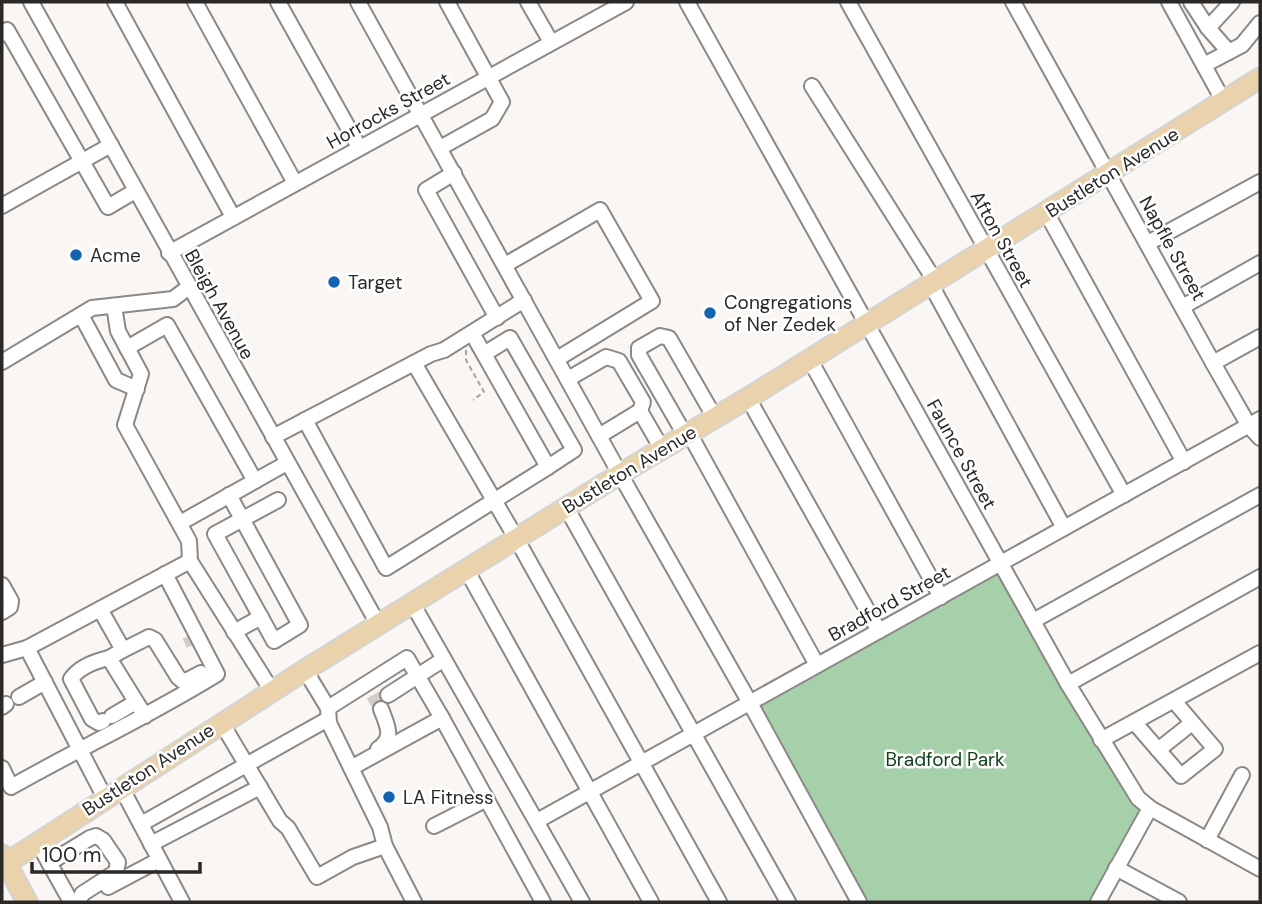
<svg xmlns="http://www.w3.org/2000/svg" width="1262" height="904" font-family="'DM Sans',sans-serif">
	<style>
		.park { fill: #a6d0a9 }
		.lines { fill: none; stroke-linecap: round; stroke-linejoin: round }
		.minor-tunnel { stroke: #d0cdcb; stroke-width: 14; stroke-dasharray: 14 7; stroke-linecap: butt }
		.minor-casing { stroke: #8b8886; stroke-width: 18 }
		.major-casing { stroke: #d4d4d4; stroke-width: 23 }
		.path { stroke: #a29f9e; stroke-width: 2; stroke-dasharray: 5 3.5; stroke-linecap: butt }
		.minor { stroke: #fff; stroke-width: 14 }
		.major { stroke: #e9d2ac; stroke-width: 19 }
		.poi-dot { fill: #1463b2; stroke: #fff; stroke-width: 2.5 }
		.labels { text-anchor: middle; stroke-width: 5; stroke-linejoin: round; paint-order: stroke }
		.street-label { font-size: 19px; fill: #2a2928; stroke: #fff }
		.poi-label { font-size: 19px; fill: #2a2928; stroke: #fff; text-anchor: start }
		.park-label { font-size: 19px; fill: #11411a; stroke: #fff }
	</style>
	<rect width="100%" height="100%" fill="#faf6f4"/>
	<!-- park -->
	<polygon class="park" points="1001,563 1150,808 1098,902 859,902 750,703"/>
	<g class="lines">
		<!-- minor-tunnel -->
		<g class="minor-tunnel">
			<polyline points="189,636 193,645"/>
			<polyline points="373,695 381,709"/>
		</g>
		<defs>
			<g id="minor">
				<polyline points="31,2 378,624"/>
				<polyline points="115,2 233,217"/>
				<polyline points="195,2 295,183"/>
				<polyline points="278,2 359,147"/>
				<polyline points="358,2 620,474 750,703 859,902"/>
				<polyline points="528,2 551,42"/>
				<polyline points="687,2 1068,684 1138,798 1150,808 1260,869"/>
				<polyline points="848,2 1124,495"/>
				<polyline points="1013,2 1213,363 1249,426 1260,438"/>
				<polyline points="1169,2 1224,102"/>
				<polyline points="1191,2 1208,28"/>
				<polyline points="2,34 7,30 108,207 135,191"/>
				<polyline points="1229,52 1208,28 1232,2"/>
				<polyline points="1204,65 1242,45 1260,23"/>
				<polyline points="812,86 935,281"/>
				<polyline points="440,148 492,119 502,102 447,2"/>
				<polyline points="454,173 426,190 497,318"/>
				<polyline points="2,206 111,145"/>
				<polyline points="1046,212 1184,462"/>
				<polyline points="1148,243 1260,182"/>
				<polyline points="169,253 626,2"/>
				<polyline points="505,265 600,210 652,301 557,359"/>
				<polyline points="930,283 1064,528"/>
				<polyline points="114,306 118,331 141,374 125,425 189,541 190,561 272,691"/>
				<polyline points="1184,306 1260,263"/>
				<polyline points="81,315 116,380 137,389"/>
				<polyline points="472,333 548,467 574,450 510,338 484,354"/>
				<polyline points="127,348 167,325 255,481"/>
				<polyline points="810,360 941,597"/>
				<polyline points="2,362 92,308 173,299 189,287"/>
				<polyline points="414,363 516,538 719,902"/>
				<polyline points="1213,363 1260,337"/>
				<polyline points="568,379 606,357 619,361 643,402 640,411"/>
				<polyline points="748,398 879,631"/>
				<polyline points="305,420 386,568 548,467"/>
				<polyline points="689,433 817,665"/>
				<polyline points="685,435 639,355 639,348 660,336 669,338 715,418"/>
				<polyline points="599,436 640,411 662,449"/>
				<polyline points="273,437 431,354 444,350 524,300"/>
				<polyline points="229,495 300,625 274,641 215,534 278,500"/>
				<polyline points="566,507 788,902"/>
				<polyline points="180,523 287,463"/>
				<polyline points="466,569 651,902"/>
				<polyline points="2,585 11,601 10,607 2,612"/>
				<polyline points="412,603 582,902"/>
				<polyline points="100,609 123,650 109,658 145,716"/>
				<polyline points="1033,621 1260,495"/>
				<polyline points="234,632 261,617"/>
				<polyline points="27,648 105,798"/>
				<polyline points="123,650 149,637 155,640 178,677 184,682 201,673"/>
				<polyline points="2,655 27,648 190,561"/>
				<polyline points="1068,684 1260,577"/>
				<polyline points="388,695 444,659"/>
				<polyline points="19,697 45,682"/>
				<polyline points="2,707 6,704"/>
				<polyline points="328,708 407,658 442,718"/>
				<polyline points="112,716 136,702"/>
				<path d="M103 721 99 723 92 719 71 679C79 667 96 661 109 658"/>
				<polyline points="221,722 280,821 288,828 317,877 353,857 385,846 380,827 329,723 328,708 305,670"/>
				<polyline points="1134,722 1181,776 1215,749 1174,701"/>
				<polyline points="1101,740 1260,653"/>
				<path d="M378 749C395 738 387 725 381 709"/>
				<polyline points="1158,750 1192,723"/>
				<path d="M2 768 11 787C80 748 151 715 217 674L165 574"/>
				<polyline points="351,768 442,718 543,902"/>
				<polyline points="121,787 182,902"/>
				<polyline points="537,821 1260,419"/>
				<polyline points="141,824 328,719"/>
				<polyline points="434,826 487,799"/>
				<polyline points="1207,840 1242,775"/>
				<polyline points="37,841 71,902"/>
				<polyline points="151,844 260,787"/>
				<polyline points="385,846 414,902"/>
				<polyline points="49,863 90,838 96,836 103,840 118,862 116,872 82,894 79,901"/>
				<polyline points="1116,868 1179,902"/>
				<polyline points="108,887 159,860"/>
				<polyline points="1098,902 1150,808"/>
			</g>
			<g id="major">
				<polyline points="2,855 27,902"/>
				<polyline points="2,866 305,670 620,474 748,398 1260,78"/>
			</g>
		</defs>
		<!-- minor casing -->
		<use href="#minor" class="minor-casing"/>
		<!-- major casing -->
		<use href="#major" class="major-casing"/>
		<!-- path -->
		<polyline class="path" points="466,350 466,360 484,392 473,400"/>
		<!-- minor -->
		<use href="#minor" class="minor"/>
		<!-- major -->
		<use href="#major" class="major"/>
	</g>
	<!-- markers -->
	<g class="poi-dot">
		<circle cx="76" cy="255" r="7"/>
		<circle cx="334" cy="282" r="7"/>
		<circle cx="710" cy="313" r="7"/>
		<circle cx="389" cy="797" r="7"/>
	</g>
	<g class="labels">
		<!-- street labels -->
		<g class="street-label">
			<text transform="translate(388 110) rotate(-29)" y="7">Horrocks Street</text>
			<text transform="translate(1112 172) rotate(-32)" y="7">Bustleton Avenue</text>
			<text transform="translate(1002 239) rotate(61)" y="7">Afton Street</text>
			<text transform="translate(1173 248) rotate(61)" y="7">Napfle Street</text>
			<text transform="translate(220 304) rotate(61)" y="7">Bleigh Avenue</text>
			<text transform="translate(962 454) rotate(61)" y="7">Faunce Street</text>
			<text transform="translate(629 469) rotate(-31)" y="7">Bustleton Avenue</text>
			<text transform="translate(889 603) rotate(-29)" y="7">Bradford Street</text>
			<text transform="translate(148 769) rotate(-33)" y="7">Bustleton Avenue</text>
		</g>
		<!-- poi labels -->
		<g class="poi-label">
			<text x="90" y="262">Acme</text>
			<text x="348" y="289">Target</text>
			<text x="724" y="309">Congregations<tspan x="724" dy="22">of Ner Zedek</tspan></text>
			<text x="403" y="804">LA Fitness</text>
		</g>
		<!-- park labels -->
		<g class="park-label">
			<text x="945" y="766">Bradford Park</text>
		</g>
	</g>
	<!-- border -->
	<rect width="1262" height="904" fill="none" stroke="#2a2928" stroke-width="7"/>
	<!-- scale -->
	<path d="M32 862v10h168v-10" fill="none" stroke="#2a2928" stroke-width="3.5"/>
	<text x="42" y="862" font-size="21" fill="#2a2928" stroke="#ffffff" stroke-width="5" paint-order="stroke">100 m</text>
</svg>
